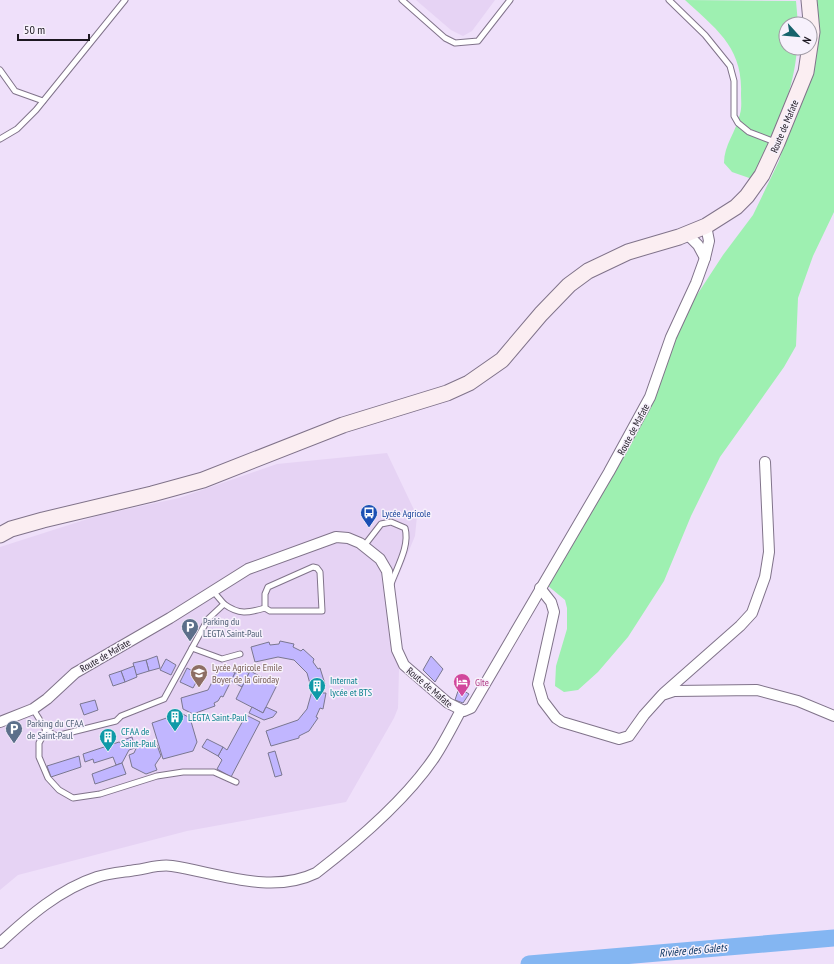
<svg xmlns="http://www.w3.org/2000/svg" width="834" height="964" font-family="'PT Sans Narrow',sans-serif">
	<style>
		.built { fill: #e6d3f4 }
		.green { fill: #9ef0b1 }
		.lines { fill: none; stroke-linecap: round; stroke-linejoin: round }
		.river { stroke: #84b6f2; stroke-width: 17 }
		.building { fill: #c1b6ff; stroke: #7a7790 }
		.lane-casing { stroke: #80738a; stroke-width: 7 }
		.street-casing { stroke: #80738a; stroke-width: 12 }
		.secondary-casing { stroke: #80738a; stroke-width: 17 }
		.lane { stroke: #fff; stroke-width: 5 }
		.street { stroke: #fff; stroke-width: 10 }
		.secondary { stroke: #fbeef2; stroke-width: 15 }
		.labels { text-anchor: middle; stroke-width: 3; stroke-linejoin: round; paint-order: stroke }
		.street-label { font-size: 10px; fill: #1c1720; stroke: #f7f1fc }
		.transit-label { font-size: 10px; fill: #164399; stroke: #f7f1fc; text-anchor: start }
		.service-label { font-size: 10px; fill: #4e5e75; stroke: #f7f1fc; text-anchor: start }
		.education-label { font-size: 10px; fill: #785e54; stroke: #f7f1fc; text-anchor: start }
		.culture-label { font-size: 10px; fill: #0d838f; stroke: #f7f1fc; text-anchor: start }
		.hotel-label { font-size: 10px; fill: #b23c85; stroke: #f7f1fc; text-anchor: start }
		.water-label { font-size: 11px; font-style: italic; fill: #002d5b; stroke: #f7f1fc }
	</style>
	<rect width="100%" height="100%" fill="#efe0fa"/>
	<!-- built -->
	<g class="built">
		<polygon points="416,0 495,0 472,31 463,36 451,30"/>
		<polygon points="387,453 417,516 415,536 387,604 399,669 398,708 394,718 346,802 187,831 18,875 0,890 0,547 100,515 179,498 277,464"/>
	</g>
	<!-- green -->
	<g class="green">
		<path d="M685 0 796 1 798 24H786V48H797C794 94 772 138 755 180L732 172 724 163C724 145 736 132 740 114 742 108 741 99 741 93 743 47 715 28 685 0Z"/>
		<polygon points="808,0 834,0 834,212 813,256 798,298 796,346 784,367 720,457 691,516 664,581 628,637 598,672 578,690 564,692 555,686 556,666 567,629 567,608 565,600 547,585 648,412 670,349 691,304 723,255 753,215 779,161 799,91"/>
	</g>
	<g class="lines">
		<!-- river -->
		<polyline class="river" points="529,964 834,938"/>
	</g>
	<!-- building -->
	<g class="building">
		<polygon points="280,641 294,644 293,647 301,651 303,649 314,659 313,662 318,669 320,668 325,684 323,685 323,693 326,693 323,709 320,708 316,717 318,718 309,731 299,736 299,738 271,746 266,731 298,720 307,709 312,691 307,673 294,660 278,657 255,662 251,647 269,642 270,645 279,644"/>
		<polygon points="157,656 160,668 149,671 146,660"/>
		<polygon points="431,656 443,669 435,682 423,670"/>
		<polygon points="166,659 176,665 171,675 160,670"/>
		<polygon points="146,660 149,671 136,675 133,663"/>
		<polygon points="134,666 137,677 125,682 121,671"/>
		<polygon points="220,666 235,673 223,697 221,696 218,701 214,703 215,706 193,714 183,709 181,698 208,690"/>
		<polygon points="187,668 200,675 193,688 180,682"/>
		<polygon points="121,671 125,682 113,686 109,675"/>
		<polygon points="245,671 249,673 242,687 231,681 235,673"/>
		<polygon points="250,671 277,685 263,713 236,699"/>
		<polygon points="459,688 469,694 463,703 455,700"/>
		<polygon points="95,700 98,710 84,715 80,704"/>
		<polygon points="252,707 263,713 266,707 277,712 273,717 264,720 249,713"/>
		<polygon points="181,713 190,718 197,742 193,751 163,759 152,723"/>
		<polygon points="246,715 260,722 231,777 217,769 222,760 218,756 223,747 227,750"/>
		<polygon points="132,737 135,748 129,750 122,763 116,765 113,757 94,763 93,759 85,762 83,754 119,742 121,743 123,740"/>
		<polygon points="207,739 223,747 218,756 202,747"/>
		<polygon points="148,741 157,745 161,756 155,765 157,770 146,774 132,767 129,755 134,753 138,744"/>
		<polygon points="275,751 282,775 275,777 268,753"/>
		<polygon points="79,756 81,767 51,777 47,766"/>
		<polygon points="122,763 126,774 95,784 92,774"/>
	</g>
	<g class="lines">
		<defs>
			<g id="lane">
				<polyline points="402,0 445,38 455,43 478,41 510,0"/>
				<polyline points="669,0 705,35 730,66 734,81 734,116 738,123 749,132 775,142"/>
				<polyline points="0,70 15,91 43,101"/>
				<polyline points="0,139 17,129 36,110 125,0"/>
				<path d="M364 546 381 524 391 522 405 528C410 546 397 567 391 584"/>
				<path d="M224 604C239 615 248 613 265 608L270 611H322L320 572 317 568 313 567 268 587 265 594V608"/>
				<polyline points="192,648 222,659 240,654"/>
				<polyline points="33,709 46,730 56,736 116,721 121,716 164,699 208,619 224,604 213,591"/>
				<polyline points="46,730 39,743 39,757 48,778 59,790 73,798 100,794 157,776 183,772 214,772 236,782"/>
			</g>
			<g id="street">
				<polyline points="687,234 698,245 705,258"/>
				<polyline points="540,588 551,602 554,612 538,684 543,701 556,718 562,722 619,739 629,736 644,715 662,695 674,691 757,690 798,701 834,716"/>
				<polyline points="664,693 740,626 752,613 765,577 769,552 765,462"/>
				<polyline points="0,722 33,709 47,699 75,673 170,618 248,569 336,537 348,538 360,543 380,559 387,571 397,650 404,665 448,703 464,711 471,708 609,472 650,397 671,337 696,283 705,258 709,241 706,226"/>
				<path d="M0 943C28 917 60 889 97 877 109 873 124 872 136 870 149 868 160 864 172 866 218 873 271 895 316 873 355 843 406 799 434 758 444 743 452 727 461 710"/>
			</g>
			<polyline id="secondary" points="0,535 11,529 43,520 152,494 203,480 343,425 447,393 469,383 502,360 541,314 569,285 588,271 628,252 679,237 706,226 736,207 747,196 762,175 777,143 806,72 812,32 809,0"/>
		</defs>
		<!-- lane casing -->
		<use href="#lane" class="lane-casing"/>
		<!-- street casing -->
		<use href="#street" class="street-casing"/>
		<!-- secondary casing -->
		<use href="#secondary" class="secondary-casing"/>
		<!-- lane -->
		<use href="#lane" class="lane"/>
		<!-- street -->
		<use href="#street" class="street"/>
		<!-- secondary -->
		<use href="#secondary" class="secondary"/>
	</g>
	<!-- icons -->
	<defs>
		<symbol id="bus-pin" viewBox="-11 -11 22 30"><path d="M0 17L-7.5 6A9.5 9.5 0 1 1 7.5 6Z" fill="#1a4fb4" stroke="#f7f1fc"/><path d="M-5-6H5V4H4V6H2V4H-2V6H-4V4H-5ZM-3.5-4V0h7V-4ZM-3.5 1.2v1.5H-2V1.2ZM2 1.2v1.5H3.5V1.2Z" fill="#fff"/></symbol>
		<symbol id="parking-pin" viewBox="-11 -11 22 30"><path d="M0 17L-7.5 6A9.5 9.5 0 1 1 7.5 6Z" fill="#5c6f8a" stroke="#f7f1fc"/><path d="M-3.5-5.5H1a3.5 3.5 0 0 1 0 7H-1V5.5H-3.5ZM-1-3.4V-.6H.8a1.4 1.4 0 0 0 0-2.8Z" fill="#fff"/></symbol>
		<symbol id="school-pin" viewBox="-11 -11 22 30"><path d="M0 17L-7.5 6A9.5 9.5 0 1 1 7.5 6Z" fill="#8d6e63" stroke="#f7f1fc"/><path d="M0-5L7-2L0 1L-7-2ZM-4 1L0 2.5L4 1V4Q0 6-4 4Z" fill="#fff"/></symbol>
		<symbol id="hotel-pin" viewBox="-11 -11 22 30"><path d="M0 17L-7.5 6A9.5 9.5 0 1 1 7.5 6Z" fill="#d1479c" stroke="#f7f1fc"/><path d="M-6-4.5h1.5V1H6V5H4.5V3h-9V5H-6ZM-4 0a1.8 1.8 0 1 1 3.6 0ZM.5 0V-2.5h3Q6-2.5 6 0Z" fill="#fff"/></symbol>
		<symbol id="building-pin" viewBox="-11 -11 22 30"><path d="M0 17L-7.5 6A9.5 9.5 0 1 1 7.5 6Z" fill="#0f9aa8" stroke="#f7f1fc"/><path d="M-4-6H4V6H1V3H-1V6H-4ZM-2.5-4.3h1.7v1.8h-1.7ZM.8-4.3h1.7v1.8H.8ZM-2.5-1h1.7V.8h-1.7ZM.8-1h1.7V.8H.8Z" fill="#fff"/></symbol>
	</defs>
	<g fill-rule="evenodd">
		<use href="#bus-pin" x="359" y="503" width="20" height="27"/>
		<use href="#parking-pin" x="180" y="617" width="20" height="27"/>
		<use href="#school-pin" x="189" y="663" width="20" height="27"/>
		<use href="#hotel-pin" x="452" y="672" width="20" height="27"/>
		<use href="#building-pin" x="307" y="676" width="20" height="27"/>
		<use href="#building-pin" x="165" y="707" width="20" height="27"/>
		<use href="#parking-pin" x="4" y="719" width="20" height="27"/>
		<use href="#building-pin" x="98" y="727" width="20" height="27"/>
	</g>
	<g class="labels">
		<!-- street labels -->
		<g class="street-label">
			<text transform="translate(784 126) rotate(-67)" y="4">Route de Mafate</text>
			<text transform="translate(633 429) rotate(-62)" y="4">Route de Mafate</text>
			<text transform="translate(105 655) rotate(-30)" y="4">Route de Mafate</text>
			<text transform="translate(430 687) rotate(40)" y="4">Route de Mafate</text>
		</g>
		<!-- transit labels -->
		<g class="transit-label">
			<text x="382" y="517">Lycée Agricole</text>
		</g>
		<!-- service labels -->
		<g class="service-label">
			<text x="203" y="625">Parking du<tspan x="203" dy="12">LEGTA Saint-Paul</tspan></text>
			<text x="27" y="727">Parking du CFAA<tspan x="27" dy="12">de Saint-Paul</tspan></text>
		</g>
		<!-- education labels -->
		<g class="education-label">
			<text x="212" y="671">Lycée Agricole Emile<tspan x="212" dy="12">Boyer de la Giroday</tspan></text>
		</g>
		<!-- culture labels -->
		<g class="culture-label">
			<text x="330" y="684">Internat<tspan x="330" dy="12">lycée et BTS</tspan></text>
			<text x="188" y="721">LEGTA Saint-Paul</text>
			<text x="121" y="735">CFAA de<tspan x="121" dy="12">Saint-Paul</tspan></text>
		</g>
		<!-- hotel labels -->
		<g class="hotel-label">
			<text x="475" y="686">Gîte</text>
		</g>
		<!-- water labels -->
		<g class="water-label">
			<text transform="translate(693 950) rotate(-5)" y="4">Rivière des Galets</text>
		</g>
	</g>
	<!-- north arrow -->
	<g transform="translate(798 36) rotate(117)"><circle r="19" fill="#f7f1fc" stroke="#9f9aa4"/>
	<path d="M0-3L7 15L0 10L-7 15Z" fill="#16636c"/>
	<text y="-6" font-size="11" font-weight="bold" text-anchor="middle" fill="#1c1720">N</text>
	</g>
	<!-- scale -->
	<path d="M18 34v6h71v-6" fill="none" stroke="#1c1720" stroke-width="2"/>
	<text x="24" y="34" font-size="12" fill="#1c1720" stroke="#f7f1fc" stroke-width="3" paint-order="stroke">50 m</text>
</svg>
